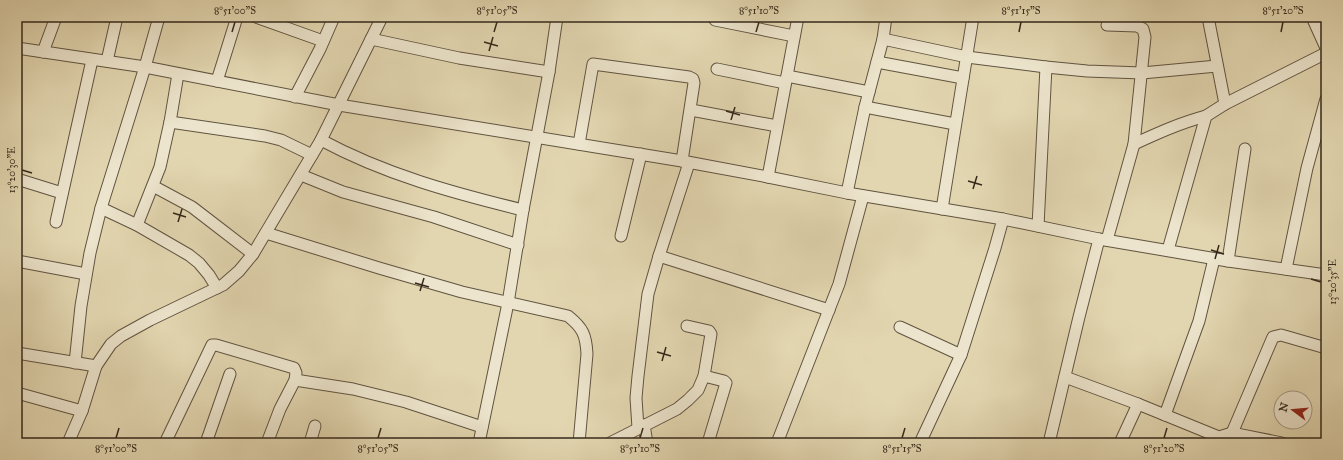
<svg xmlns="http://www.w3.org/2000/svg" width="1343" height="460" font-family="'IM FELL Great Primer',serif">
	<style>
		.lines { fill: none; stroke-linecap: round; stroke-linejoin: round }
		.street-casing { stroke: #605440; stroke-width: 13 }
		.street { stroke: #ece4cc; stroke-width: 11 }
		.ticks { fill: none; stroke: #35291b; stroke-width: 1.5 }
		.neatline { fill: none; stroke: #35291b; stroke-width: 1.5 }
		.ticks-label { font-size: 10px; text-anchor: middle; fill: #35291b }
	</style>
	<rect width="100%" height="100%" fill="#e2d6b0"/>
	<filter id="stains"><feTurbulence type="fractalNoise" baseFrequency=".005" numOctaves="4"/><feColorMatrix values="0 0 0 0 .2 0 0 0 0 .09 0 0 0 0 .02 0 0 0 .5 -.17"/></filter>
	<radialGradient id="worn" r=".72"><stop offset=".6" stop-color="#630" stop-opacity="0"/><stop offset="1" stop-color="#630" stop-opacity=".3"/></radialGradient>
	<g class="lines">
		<defs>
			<g id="street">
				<polyline points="256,17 323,41"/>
				<polyline points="1208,17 1225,104"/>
				<polyline points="1312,17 1326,48"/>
				<polyline points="715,20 794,36"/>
				<polyline points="1107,25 1137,26 1143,29 1145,37 1134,144 1107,240"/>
				<polyline points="371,39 459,58 549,72"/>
				<polyline points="883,39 967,57 1046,67 1087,71 1142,73 1217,66"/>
				<polyline points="17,48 145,67 339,105 682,161 768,177 847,193 1003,219 1099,239 1228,261 1326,275"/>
				<polyline points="43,52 56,17"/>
				<polyline points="107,61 117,17"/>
				<polyline points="877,62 963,78"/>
				<polyline points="717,69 785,83"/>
				<polyline points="787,76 869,92"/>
				<polyline points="217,81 237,17"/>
				<polyline points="295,97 320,49 334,17"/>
				<polyline points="865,107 955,124"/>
				<polyline points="691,110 777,126"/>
				<polyline points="170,122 265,136 281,140 312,155"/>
				<path d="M321 140C384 174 453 193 523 210"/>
				<polyline points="579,144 593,64 689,77 693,79 694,83 682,161"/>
				<path d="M1134 144C1158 133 1180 123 1206 116"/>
				<polyline points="301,175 343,192 434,217 518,245"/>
				<polyline points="768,177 798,17"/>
				<polyline points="17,179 62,193"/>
				<polyline points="153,186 192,207 253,254"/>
				<polyline points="847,193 865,107 883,39 886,17"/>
				<polyline points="101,208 137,225 189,255 199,263 209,275 217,288"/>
				<polyline points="942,209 973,17"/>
				<polyline points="56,222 92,60"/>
				<polyline points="137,225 160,167 170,122 178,74"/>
				<polyline points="1038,226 1046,67"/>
				<path d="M266 233 379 268 462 292 568 316C583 328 586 335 587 354L579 443"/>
				<polyline points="621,236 641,154"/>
				<polyline points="1168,250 1206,116 1225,104 1326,53"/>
				<polyline points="659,256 829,310"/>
				<polyline points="17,261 86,274"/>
				<polyline points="1228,261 1245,149"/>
				<polyline points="1286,269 1307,168 1326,99"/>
				<polyline points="900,327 961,355"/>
				<polyline points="17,353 96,366"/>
				<polyline points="75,363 81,306 90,253 101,208 145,67 159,17"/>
				<polyline points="704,376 724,381 726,383 708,443"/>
				<polyline points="1065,377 1138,404 1219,437 1232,433 1282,443"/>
				<polyline points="295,380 353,389 406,402 482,427"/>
				<polyline points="17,393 82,411"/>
				<polyline points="1165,415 1199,321 1214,259"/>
				<polyline points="644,425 647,443"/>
				<polyline points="638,428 636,398 638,376 648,294 659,256 689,163"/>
				<polyline points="1232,433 1273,337 1281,335 1326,348"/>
				<polyline points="68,443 82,411 96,366 111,344 121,336 150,320 223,285 239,271 253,254 321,140 382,17"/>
				<polyline points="165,443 210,349 212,345 216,345 294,368 296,373 295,380 280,409 267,443"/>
				<polyline points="206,443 230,374"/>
				<polyline points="310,443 315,426"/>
				<polyline points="479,443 508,303 523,210 549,72 557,17"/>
				<polyline points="610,443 677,409 688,400 698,390 704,376 711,334 709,331 687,326"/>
				<polyline points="777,443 839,284 863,196"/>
				<polyline points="920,443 961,355 995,248 1003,219"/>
				<polyline points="1049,443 1079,317 1099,239"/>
				<polyline points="1120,443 1138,404"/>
			</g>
		</defs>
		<!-- street casing -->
		<use href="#street" class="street-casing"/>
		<!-- street -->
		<use href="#street" class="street"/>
	</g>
	<!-- ticks -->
	<path class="ticks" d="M232 32 235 22M494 32 497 22M756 32 759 22M1019 32 1021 22M1281 32 1283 22M484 42 498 46M489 51 493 37M726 111 740 115M731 120 735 107M22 170 32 173M968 181 982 185M973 189 977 176M173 213 186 217M178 222 182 209M1211 250 1224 254M1215 259 1219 245M1311 279 1321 282M415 283 429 287M420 291 424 278M657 352 671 356M662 361 666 347M116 438 119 428M378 438 381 428M640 438 643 428M902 438 905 428M1164 438 1167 428"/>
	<!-- margin -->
	<rect width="1343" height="460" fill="none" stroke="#e2d6b0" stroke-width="44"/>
	<!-- north arrow -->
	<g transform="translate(1293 410) rotate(286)"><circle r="19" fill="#ece4cc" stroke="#a39985"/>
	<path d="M0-3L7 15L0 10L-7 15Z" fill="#8f2418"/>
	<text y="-6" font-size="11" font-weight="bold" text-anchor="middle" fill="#35291b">N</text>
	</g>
	<rect x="22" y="22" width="1299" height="416" class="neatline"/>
	<g class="ticks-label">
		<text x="235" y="14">8°51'00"S</text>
		<text x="497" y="14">8°51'05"S</text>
		<text x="759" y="14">8°51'10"S</text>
		<text x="1021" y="14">8°51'15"S</text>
		<text x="1283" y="14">8°51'20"S</text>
		<text transform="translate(11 170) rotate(-90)" y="4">13°20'30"E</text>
		<text transform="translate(1332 282) rotate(-90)" y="4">13°20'35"E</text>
		<text x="116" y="452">8°51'00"S</text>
		<text x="378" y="452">8°51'05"S</text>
		<text x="640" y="452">8°51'10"S</text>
		<text x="902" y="452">8°51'15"S</text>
		<text x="1164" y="452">8°51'20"S</text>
	</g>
	<rect width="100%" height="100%" filter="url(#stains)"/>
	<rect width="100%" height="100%" fill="url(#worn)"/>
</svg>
